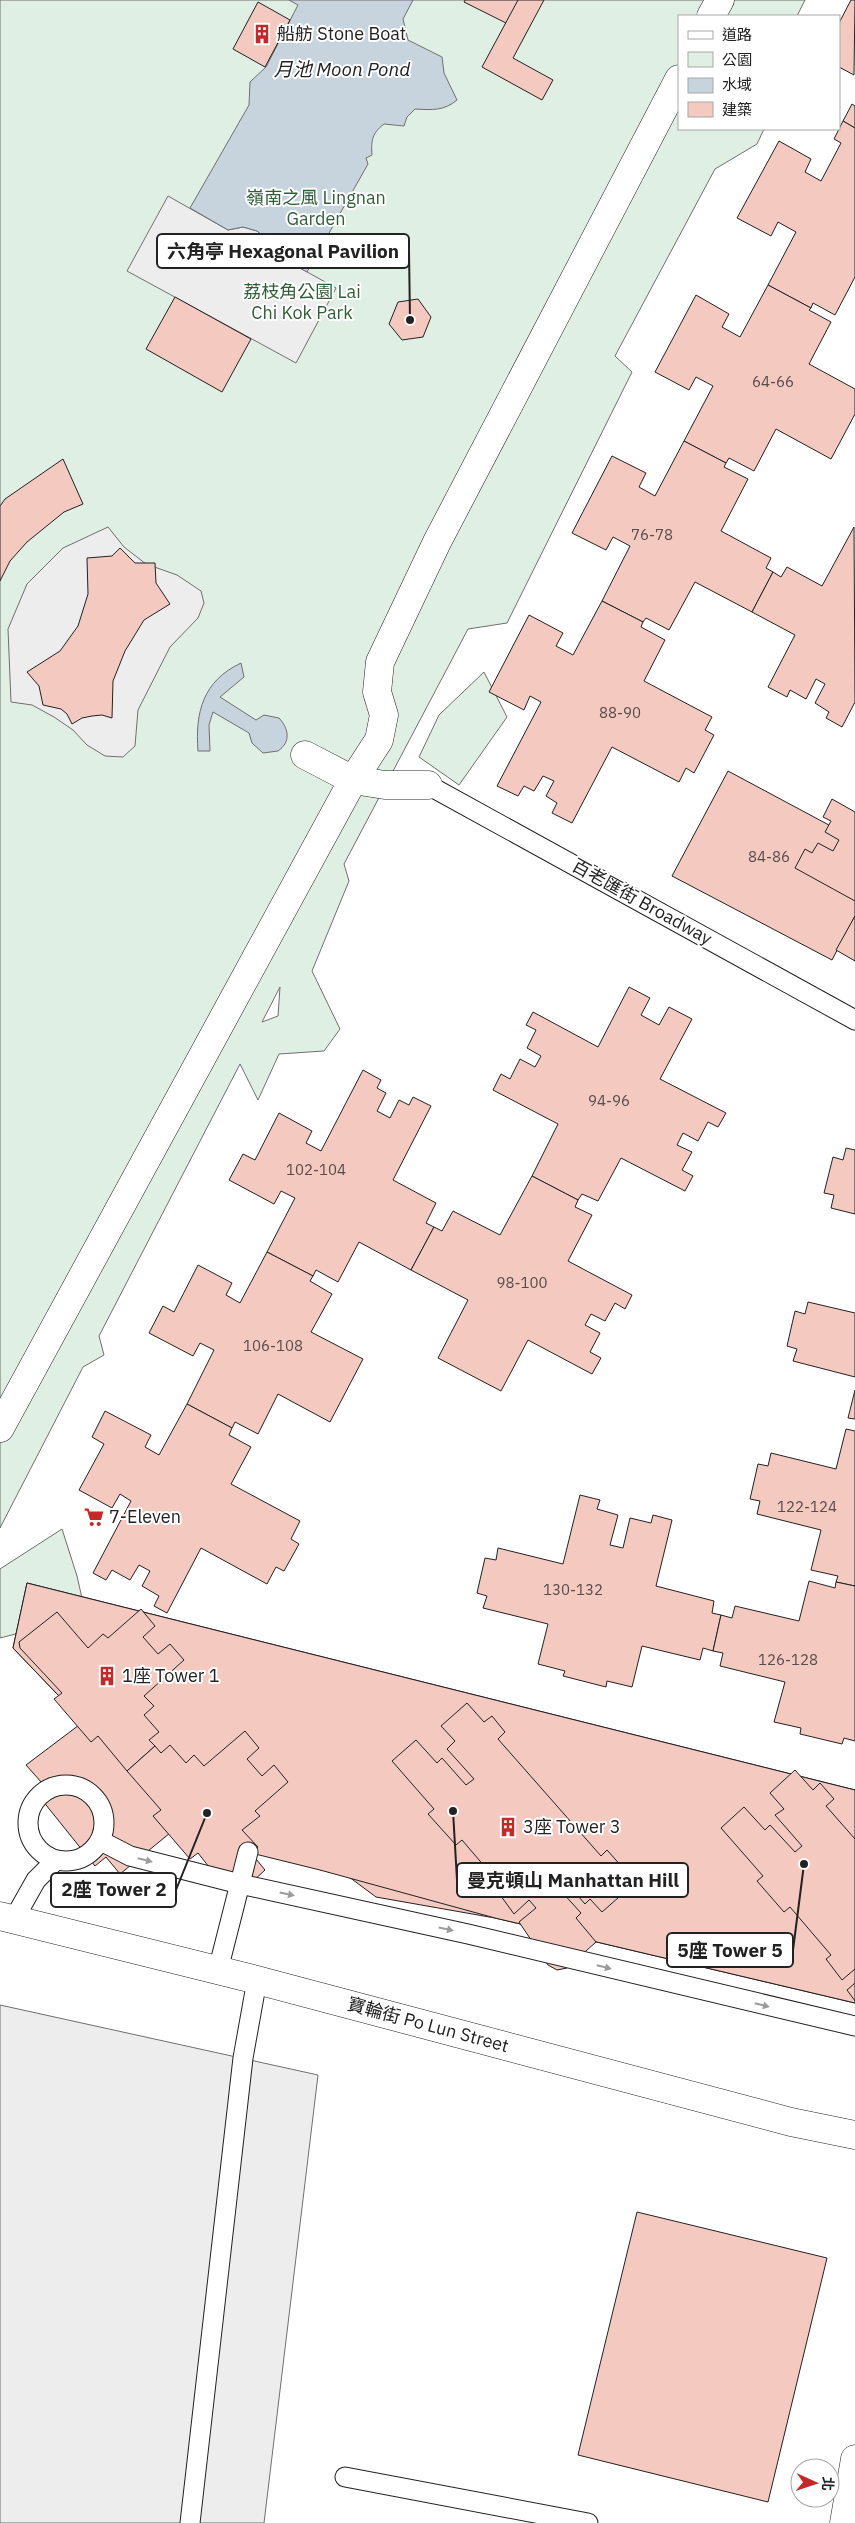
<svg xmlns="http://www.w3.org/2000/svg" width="855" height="2523" font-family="'IBM Plex Sans','Noto Sans TC',sans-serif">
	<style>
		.green { fill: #e0efe3; stroke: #6f6f6f; fill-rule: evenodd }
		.parking { fill: #ededed; stroke: #6f6f6f }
		.water { fill: #c7d3dd; stroke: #6f6f6f }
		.building { fill: #f3c9c0; stroke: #222 }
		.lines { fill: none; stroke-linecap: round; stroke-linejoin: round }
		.lane-casing { stroke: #222; stroke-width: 21 }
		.street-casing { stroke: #222; stroke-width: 29 }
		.secondary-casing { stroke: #222; stroke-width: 29 }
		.lane { stroke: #fff; stroke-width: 19 }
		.street { stroke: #fff; stroke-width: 28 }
		.secondary { stroke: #fff; stroke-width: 28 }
		.oneway { fill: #9c9c9c }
		.labels { text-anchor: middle; stroke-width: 4; stroke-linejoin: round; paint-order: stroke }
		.number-label { font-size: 15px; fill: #564c4a }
		.poi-label { font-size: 18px; fill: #222; stroke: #fff; text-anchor: start }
		.park-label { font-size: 18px; fill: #2f5e38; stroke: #fff }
		.street-label { font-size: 18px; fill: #222; stroke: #fff }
		.water-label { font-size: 19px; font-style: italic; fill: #222; stroke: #fff }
		.leader { fill: none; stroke: #222; stroke-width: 2 }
		.callout-dot { fill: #222; stroke: #fff; stroke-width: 2 }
		.callout { fill: #fff; stroke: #222; stroke-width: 2 }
		.callout-label { font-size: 19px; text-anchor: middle; font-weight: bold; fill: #222 }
	</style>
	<rect width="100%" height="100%" fill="#fff"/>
	<!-- green -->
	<g class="green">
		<path d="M0 0H805L797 16H679V129H764L757 144 715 169 615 356 632 372 507 623 468 629 344 864 349 881 312 971 340 1029 324 1051 279 1054 258 1100 240 1064 99 1336 104 1355 83 1367 0 1528ZM280 987 278 1016 262 1022Z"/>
		<polygon points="484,672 507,717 459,785 419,757 439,715"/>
		<polygon points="62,1529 77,1576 86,1616 0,1638 0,1569"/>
	</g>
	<!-- parking -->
	<g class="parking">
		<polygon points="168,196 228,230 243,227 257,231 267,239 273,253 336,288 296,363 127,271"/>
		<polygon points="108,527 124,547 146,564 177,575 201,591 204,603 198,618 170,647 138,710 135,746 123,757 105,756 87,745 73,730 54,717 32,705 11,702 8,629 27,584 63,548"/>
		<polygon points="0,2005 318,2075 264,2523 0,2523"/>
	</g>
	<!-- water -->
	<g class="water">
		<path d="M289 0H413L403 19 408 40 442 57 444 73 457 100C444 111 432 110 415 109L407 117 404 126 384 124C372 133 371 141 372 155L366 158 368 164 307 272 273 253 267 239 257 231 243 227 228 230 190 208 249 105 250 82 266 67 298 5Z"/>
		<path d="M241 663 244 677 220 697 256 720 264 715 279 718C289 729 291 742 278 751L263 753 252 743 249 733 213 712 209 725 210 751H198C195 712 203 681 241 663Z"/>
	</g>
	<!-- building -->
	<g class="building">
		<polygon points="465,0 522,0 510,25 464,2"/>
		<polygon points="518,0 544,0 513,58 553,80 542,100 482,67"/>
		<polygon points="851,0 855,0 854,75 839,67 839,23"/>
		<polygon points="258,2 290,20 265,67 233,49"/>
		<polygon points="852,104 855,106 855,128 843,121"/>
		<polygon points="843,121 855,128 855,277 835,315 813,303 811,308 768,285 796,232 778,222 771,236 737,218 779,141 811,159 805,172 821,181 841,143 834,139"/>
		<polygon points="768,285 811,308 809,310 831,322 809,364 855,389 855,414 831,459 776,429 754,471 729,458 726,463 684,441 713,386 696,377 689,390 655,372 696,295 729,314 722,327 740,337"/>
		<polygon points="175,297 251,339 222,392 146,349"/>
		<polygon points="418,299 431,317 423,337 402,340 389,324 398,302"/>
		<polygon points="684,441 726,463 724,467 748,479 721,531 771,558 766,568 773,572 752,612 695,582 669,630 646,618 643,622 602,601 630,546 613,537 606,550 572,533 612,456 646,473 639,487 655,496"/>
		<polygon points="63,459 83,504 64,512 27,542 10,561 0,581 0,506 5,499"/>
		<polygon points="854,527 855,702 842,727 826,718 829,712 815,703 825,684 816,679 806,699 790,690 787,697 768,687 795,635 752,612 773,572 781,577 787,567 822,586"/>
		<polygon points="120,548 135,563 155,563 156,583 170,604 144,620 125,651 113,681 112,718 102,715 92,716 82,718 72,724 67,714 61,709 43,705 39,686 27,672 60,651 78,626 88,594 87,558 112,556"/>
		<polygon points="602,601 643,622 641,627 665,640 644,681 712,717 705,730 714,735 694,773 686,768 679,782 612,747 572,823 552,813 557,803 546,796 554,781 543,776 534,791 524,786 518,796 497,786 541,702 530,696 524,710 489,692 529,615 563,633 556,646 573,655"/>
		<polygon points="728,771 855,839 855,916 832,960 672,876"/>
		<polygon points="832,799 855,812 855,901 795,868 805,849 812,853 818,843 833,851 839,840 825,832 831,821 823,817"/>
		<polygon points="855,916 855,961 836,950"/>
		<polygon points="629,987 650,998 641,1015 659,1025 669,1007 692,1019 660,1079 726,1113 718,1127 708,1122 698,1141 683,1133 677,1145 692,1152 682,1170 693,1176 685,1191 621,1158 598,1201 582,1194 578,1200 532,1176 558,1124 493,1090 501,1074 510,1079 520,1059 535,1067 541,1056 527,1048 536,1030 526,1025 533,1012 598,1047"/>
		<polygon points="363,1070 381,1080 377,1088 386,1093 377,1111 390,1118 399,1100 409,1105 413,1097 431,1106 393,1180 436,1203 426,1223 434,1227 411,1270 359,1242 338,1282 316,1270 313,1276 267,1252 295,1198 281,1191 274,1204 229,1180 243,1154 255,1160 279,1113 312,1131 306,1143 321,1151"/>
		<polygon points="846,1148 855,1150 855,1214 831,1208 834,1195 824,1193 833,1157 843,1160"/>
		<polygon points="532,1176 578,1200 575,1207 592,1215 568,1261 632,1295 625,1309 615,1303 605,1321 591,1314 585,1325 600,1333 590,1352 601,1358 592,1374 528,1340 501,1391 438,1358 468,1300 411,1270 434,1227 442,1231 453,1211 500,1235"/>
		<polygon points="267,1252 313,1276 310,1281 332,1294 311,1332 363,1359 330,1422 278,1394 258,1434 235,1422 232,1428 187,1404 214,1350 200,1343 193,1356 149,1333 163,1306 174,1312 198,1265 232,1283 226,1295 240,1303"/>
		<polygon points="808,1302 855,1313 855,1377 793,1361 797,1349 787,1346 795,1311 805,1314"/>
		<polygon points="855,1390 855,1419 848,1418"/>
		<polygon points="187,1404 232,1428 229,1435 251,1447 231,1484 300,1521 291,1539 299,1544 284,1571 276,1567 267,1584 201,1548 167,1613 154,1606 159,1596 142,1586 150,1571 139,1565 130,1580 112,1570 106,1580 93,1573 131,1501 120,1494 112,1508 79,1490 104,1444 92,1437 105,1411 151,1435 145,1447 159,1455"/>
		<polygon points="846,1429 855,1431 855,1586 836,1582 838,1576 811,1570 821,1530 757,1514 760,1501 750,1499 758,1464 768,1466 771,1453 836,1469"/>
		<polygon points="580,1495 600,1500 597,1509 618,1515 610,1545 623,1548 630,1518 651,1523 653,1515 672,1520 656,1586 714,1601 712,1613 721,1615 713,1651 703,1648 700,1660 642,1646 632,1687 607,1681 606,1687 563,1676 565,1671 538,1664 548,1624 483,1608 487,1596 477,1593 485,1558 496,1560 498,1548 563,1564"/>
		<polygon points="809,1581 835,1588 836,1582 855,1586 855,1741 844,1738 842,1744 800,1734 801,1728 774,1722 785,1682 720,1666 723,1653 713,1651 721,1615 732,1618 735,1606 799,1621"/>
		<polygon points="27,1583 855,1790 855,2003 495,1918 376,1897 263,1813 209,1802 176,1828 64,1693 60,1697 13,1648"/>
		<polygon points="27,1583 855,1790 855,2003 495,1918 320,1870 170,1833 120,1874 106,1857 95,1866 34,1790 42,1783 26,1765 87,1719 64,1693 60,1697 13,1648"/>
		<polygon points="141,1609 155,1626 143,1637 158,1654 170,1644 184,1660 144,1696 154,1706 144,1715 159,1732 149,1740 155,1746 127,1771 98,1736 91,1742 54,1699 62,1693 20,1648 19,1642 57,1612 88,1648 103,1634 108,1638"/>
		<polygon points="467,1703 484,1722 492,1716 505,1732 498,1739 601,1856 607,1850 623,1868 615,1875 627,1890 602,1912 590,1899 585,1904 558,1873 551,1880 581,1913 576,1918 596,1942 567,1968 557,1970 548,1965 519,1922 536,1908 529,1900 514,1914 498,1892 503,1888 462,1840 456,1845 428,1814 434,1809 392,1761 416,1740 437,1763 442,1758 466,1785 474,1779 447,1749 455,1741 441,1726"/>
		<polygon points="245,1731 259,1748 247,1759 262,1776 274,1765 288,1782 255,1811 260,1816 242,1830 258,1847 252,1854 265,1870 237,1896 231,1895 198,1853 190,1859 153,1816 161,1810 127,1771 155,1746 161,1753 170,1745 186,1763 194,1755 204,1766"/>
		<polygon points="795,1770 813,1790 820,1783 834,1799 826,1806 855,1839 855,1969 842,1980 826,1959 831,1955 790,1907 784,1912 757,1881 763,1876 721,1828 744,1807 765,1830 770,1825 795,1852 802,1846 775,1815 784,1809 770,1793"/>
		<polygon points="855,1983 855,2001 847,1990"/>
		<polygon points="637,2212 827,2258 768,2502 578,2455"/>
	</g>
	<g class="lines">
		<defs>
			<g id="lane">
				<polyline points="428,785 855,1020"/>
				<circle cx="66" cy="1823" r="38"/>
				<polyline points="101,1841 130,1856 240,1884 468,1934 855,2026"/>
				<polyline points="14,1919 36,1880 55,1861"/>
				<polyline points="218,1970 248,1852"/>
				<polyline points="345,2477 588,2523"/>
				<polyline points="190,2523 243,2058 257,1980"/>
			</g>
			<g id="street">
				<polyline points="711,16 720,0"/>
				<polyline points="305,755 353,780 385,785 428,785"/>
				<polyline points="0,1428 353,780 379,740 384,715 377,692 380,662 437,542 679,79"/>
				<polyline points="0,1916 257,1980 791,2122 855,2135"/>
			</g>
			<polyline id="secondary" points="844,2523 855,2459"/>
		</defs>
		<!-- lane casing -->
		<use href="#lane" class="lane-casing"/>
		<!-- street casing -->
		<use href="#street" class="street-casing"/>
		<!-- secondary casing -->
		<use href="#secondary" class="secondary-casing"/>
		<!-- lane -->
		<use href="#lane" class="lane"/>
		<!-- street -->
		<use href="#street" class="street"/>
		<!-- secondary -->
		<use href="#secondary" class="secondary"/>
	</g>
	<!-- one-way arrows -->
	<defs><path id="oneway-solid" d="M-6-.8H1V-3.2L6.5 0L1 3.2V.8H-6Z" transform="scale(1.25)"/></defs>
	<g class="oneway">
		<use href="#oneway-solid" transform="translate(145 1860) rotate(14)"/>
		<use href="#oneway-solid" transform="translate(287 1894) rotate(12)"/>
		<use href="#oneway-solid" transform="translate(446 1929) rotate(12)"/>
		<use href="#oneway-solid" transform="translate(604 1967) rotate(14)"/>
		<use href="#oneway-solid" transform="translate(762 2005) rotate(14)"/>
	</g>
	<!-- icons -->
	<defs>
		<symbol id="building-bare" viewBox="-9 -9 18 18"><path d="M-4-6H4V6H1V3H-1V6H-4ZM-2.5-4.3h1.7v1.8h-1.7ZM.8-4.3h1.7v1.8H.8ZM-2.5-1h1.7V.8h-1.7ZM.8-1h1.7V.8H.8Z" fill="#c62828" stroke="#fff" stroke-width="2.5" paint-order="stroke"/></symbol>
		<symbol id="supermarket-bare" viewBox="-9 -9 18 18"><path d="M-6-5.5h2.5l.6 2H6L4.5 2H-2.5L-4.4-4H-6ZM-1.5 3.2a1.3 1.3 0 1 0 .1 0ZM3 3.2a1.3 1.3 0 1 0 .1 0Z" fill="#c62828" stroke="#fff" stroke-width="2.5" paint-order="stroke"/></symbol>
	</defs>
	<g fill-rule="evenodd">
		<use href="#building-bare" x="248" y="20" width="28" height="28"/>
		<use href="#supermarket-bare" x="80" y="1503" width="28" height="28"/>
		<use href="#building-bare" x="93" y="1662" width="28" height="28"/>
		<use href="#building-bare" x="494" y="1813" width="28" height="28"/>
	</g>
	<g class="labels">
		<!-- number labels -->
		<g class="number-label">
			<text x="773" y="387">64-66</text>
			<text x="652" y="540">76-78</text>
			<text x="620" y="718">88-90</text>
			<text x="769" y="862">84-86</text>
			<text x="609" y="1106">94-96</text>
			<text x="316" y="1175">102-104</text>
			<text x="522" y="1288">98-100</text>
			<text x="273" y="1351">106-108</text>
			<text x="807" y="1512">122-124</text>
			<text x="573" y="1595">130-132</text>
			<text x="788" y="1665">126-128</text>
		</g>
		<!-- poi labels -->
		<g class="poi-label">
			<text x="277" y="40">船舫 Stone Boat</text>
			<text x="109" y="1523">7-Eleven</text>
			<text x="122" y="1682">1座 Tower 1</text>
			<text x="523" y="1833">3座 Tower 3</text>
		</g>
		<!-- park labels -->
		<g class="park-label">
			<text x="316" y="204">嶺南之風 Lingnan<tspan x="316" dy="21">Garden</tspan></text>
			<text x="302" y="298">荔枝角公園 Lai<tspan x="302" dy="21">Chi Kok Park</tspan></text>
		</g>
		<!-- street labels -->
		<g class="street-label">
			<text transform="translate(642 902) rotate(29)" y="6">百老匯街 Broadway</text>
			<text transform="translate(428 2025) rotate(15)" y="6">寶輪街 Po Lun Street</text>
		</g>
		<!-- water labels -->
		<g class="water-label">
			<text x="342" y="76">月池 Moon Pond</text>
		</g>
	</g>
	<!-- callouts -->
	<path class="leader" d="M410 320L409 251M453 1811L457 1880M207 1813L176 1890M804 1864L793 1950"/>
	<g class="callout-dot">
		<circle cx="410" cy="320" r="5"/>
		<circle cx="453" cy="1811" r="5"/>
		<circle cx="207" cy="1813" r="5"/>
		<circle cx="804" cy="1864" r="5"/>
	</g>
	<g class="callout">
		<rect x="157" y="234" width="252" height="34" rx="5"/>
		<rect x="457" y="1863" width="231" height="34" rx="5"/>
		<rect x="51" y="1873" width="125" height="34" rx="5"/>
		<rect x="667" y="1933" width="126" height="34" rx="5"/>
	</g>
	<g class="callout-label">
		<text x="283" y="258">六角亭 Hexagonal Pavilion</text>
		<text x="573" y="1887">曼克頓山 Manhattan Hill</text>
		<text x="114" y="1896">2座 Tower 2</text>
		<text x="730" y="1957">5座 Tower 5</text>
	</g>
	<!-- legend -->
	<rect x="678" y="15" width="162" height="115" fill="#ffffff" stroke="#a7a7a7"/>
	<rect x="688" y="31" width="25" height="8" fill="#ffffff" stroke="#a7a7a7"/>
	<text x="722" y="40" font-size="15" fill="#222222">道路</text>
	<rect x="688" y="52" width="25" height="15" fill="#e0efe3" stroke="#a7a7a7"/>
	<text x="722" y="65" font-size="15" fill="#222222">公園</text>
	<rect x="688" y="78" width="25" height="15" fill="#c7d3dd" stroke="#a7a7a7"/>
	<text x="722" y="90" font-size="15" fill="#222222">水域</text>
	<rect x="688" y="102" width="25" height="15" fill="#f3c9c0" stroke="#a7a7a7"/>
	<text x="722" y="115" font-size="15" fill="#222222">建築</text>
	<!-- north arrow -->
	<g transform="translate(815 2483) rotate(93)"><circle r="24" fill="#ffffff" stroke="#a7a7a7"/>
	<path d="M0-4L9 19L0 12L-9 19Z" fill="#c62828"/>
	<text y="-8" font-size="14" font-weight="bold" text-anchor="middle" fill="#222222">北</text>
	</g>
</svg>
